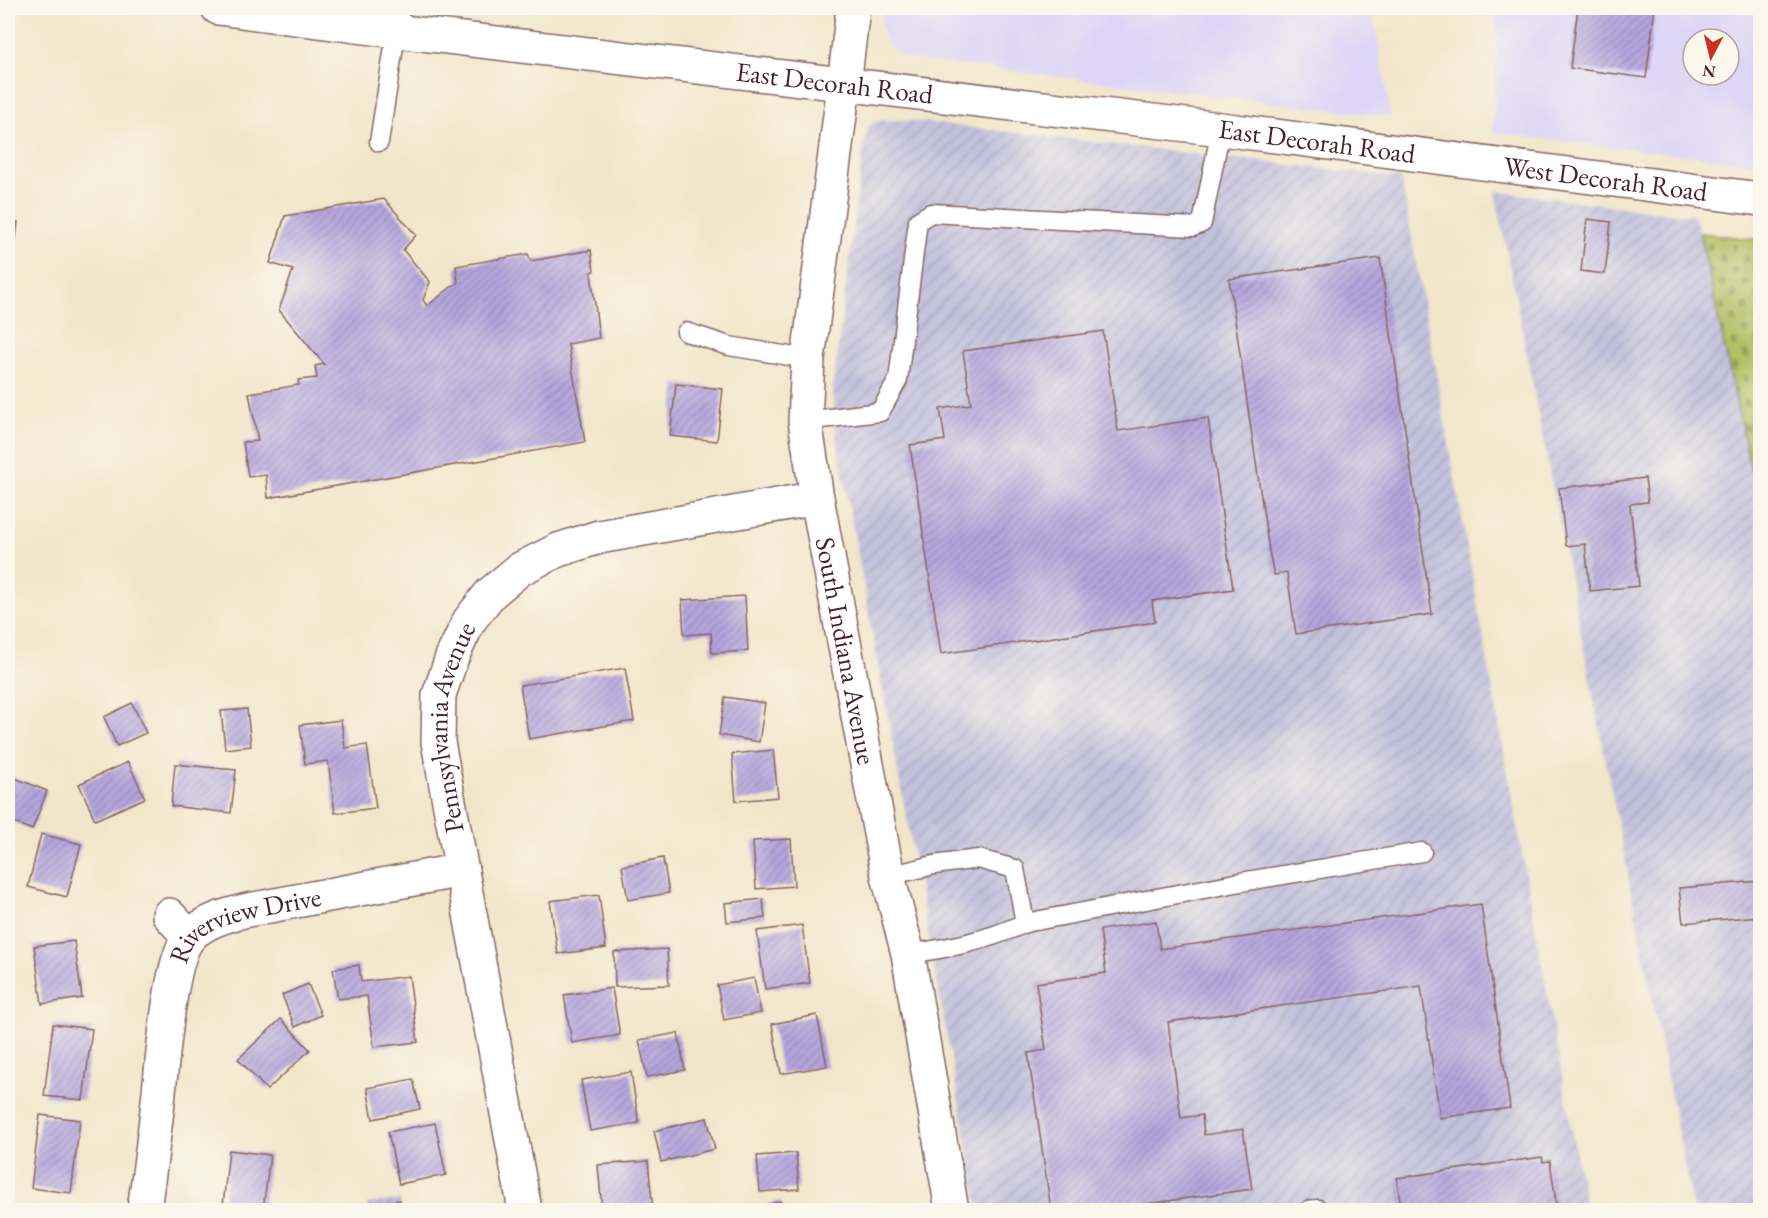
<svg xmlns="http://www.w3.org/2000/svg" width="1768" height="1218" font-family="'EB Garamond',serif">
	<style>
		.built { fill: #dcd5f6; fill-rule: evenodd }
		.industrial { fill: url(#industrial-furrows) }
		.cemetery { fill: url(#cemetery-stones); stroke: #7e7047; stroke-width: 1.5 }
		.building { fill: url(#building-hatch) }
		.lines { fill: none; stroke-linecap: round; stroke-linejoin: round }
		.lane-casing { stroke: #856563; stroke-width: 21 }
		.street-casing { stroke: #856563; stroke-width: 36 }
		.secondary-casing { stroke: #856563; stroke-width: 36 }
		.lane { stroke: #fff; stroke-width: 18 }
		.street { stroke: #fff; stroke-width: 33 }
		.secondary { stroke: #fff; stroke-width: 33 }
		.labels { text-anchor: middle; stroke-width: 4.5; stroke-linejoin: round; paint-order: stroke }
		.street-label { font-size: 27px; fill: #4a1f2b; stroke: #fbf7ec }
	</style>
	<defs>
		<pattern id="industrial-furrows" width="10" height="10" patternUnits="userSpaceOnUse" patternTransform="scale(1.5)"><rect width="10" height="10" fill="#c2c1dc"/><path d="M-1 1l2-2M0 10L10 0M9 11l2-2" fill="none" stroke="#a8a5bd"/></pattern>
		<pattern id="cemetery-stones" width="16" height="16" patternUnits="userSpaceOnUse" patternTransform="scale(1.5)"><rect width="16" height="16" fill="#b1c063"/><path d="M2 7V4a2 2 0 0 1 4 0v3zM10 15v-3a2 2 0 0 1 4 0v3z" fill="#929b52"/></pattern>
		<pattern id="building-hatch" width="6" height="6" patternUnits="userSpaceOnUse" patternTransform="scale(1.5)"><rect width="6" height="6" fill="#b5a5dd"/><path d="M-1 1l2-2M0 6l6-6M5 7l2-2" fill="none" stroke="#9586b3"/></pattern>
	</defs>
	<rect width="100%" height="100%" fill="#fbf7ec"/>
	<filter id="ink" filterUnits="userSpaceOnUse"><feTurbulence type="fractalNoise" baseFrequency=".0167" numOctaves="2"/><feDisplacementMap in="SourceGraphic" scale="12" xChannelSelector="R" yChannelSelector="G"/><feConvolveMatrix kernelMatrix="1 2 1 2 8 2 1 2 1" color-interpolation-filters="sRGB"/></filter>
	<filter id="wash" filterUnits="userSpaceOnUse"><feTurbulence type="fractalNoise" baseFrequency=".008" numOctaves="4" result="noise"/><feDisplacementMap in="SourceGraphic" scale="24" xChannelSelector="R" yChannelSelector="G"/><feGaussianBlur stdDeviation="1.35" result="paint"/><feColorMatrix in="noise" values="0 0 0 0 0 0 0 0 0 0 0 0 0 0 0 0 0 1.4 0 .05"/><feComposite in="paint" operator="in"/></filter>
	<g filter="url(#wash)">
		<rect width="100%" height="100%" fill="#f2e6ca"/>
		<!-- built -->
		<g class="built">
			<polygon points="883,8 1372,8 1391,117 910,59 902,56 889,47 885,40 881,26"/>
			<path d="M1493 8H1760V164L1493 133 1497 35ZM1693 39H1729V75H1693Z"/>
		</g>
		<!-- industrial -->
		<g class="industrial">
			<polygon points="883,120 907,120 1401,178 1586,1210 979,1210 833,419 833,387 864,144 868,127 875,122"/>
			<polygon points="1495,191 1694,216 1700,233 1760,512 1760,1210 1693,1210"/>
		</g>
		<!-- cemetery -->
		<polygon class="cemetery" points="1700,233 1760,240 1760,512"/>
		<g id="blocks">
			<!-- building -->
			<g class="building">
				<polygon points="1578,8 1655,8 1646,78 1570,68"/>
				<polygon points="384,199 416,235 403,250 430,282 423,300 427,306 458,282 456,266 528,254 531,261 591,250 594,271 591,272 599,338 568,344 585,442 268,498 266,475 248,477 243,442 258,441 249,393 299,385 298,380 317,378 315,366 324,364 279,310 293,270 270,263 285,216"/>
				<polygon points="1587,219 1611,222 1605,274 1581,271"/>
				<polygon points="8,221 18,222 9,293 8,293"/>
				<polygon points="1380,258 1432,614 1296,634 1287,573 1274,575 1269,551 1229,279"/>
				<polygon points="1103,331 1118,431 1208,418 1233,589 1152,601 1155,622 941,654 910,445 945,440 940,409 971,404 963,351"/>
				<polygon points="676,384 723,389 717,441 670,436"/>
				<polygon points="1645,478 1648,502 1630,504 1639,586 1590,591 1585,544 1566,546 1559,488"/>
				<polygon points="745,596 748,651 712,653 711,633 684,635 682,600"/>
				<polygon points="625,668 634,721 529,739 520,685"/>
				<polygon points="725,697 765,703 759,742 719,735"/>
				<polygon points="132,703 146,733 117,746 104,717"/>
				<polygon points="247,709 251,746 225,749 221,711"/>
				<polygon points="341,720 345,748 367,745 376,808 335,813 328,761 305,764 300,725"/>
				<polygon points="773,750 778,797 736,801 732,754"/>
				<polygon points="128,762 145,798 95,820 79,784"/>
				<polygon points="175,764 236,770 231,813 171,806"/>
				<polygon points="8,775 47,791 32,830 8,820"/>
				<polygon points="41,834 81,844 67,897 28,887"/>
				<polygon points="791,839 794,886 756,889 753,841"/>
				<polygon points="663,858 669,893 628,900 622,866"/>
				<polygon points="1760,881 1760,916 1683,923 1679,888"/>
				<polygon points="599,895 606,948 558,954 550,901"/>
				<polygon points="763,899 765,918 727,922 725,903"/>
				<polygon points="1481,904 1510,1108 1440,1118 1421,986 1168,1022 1181,1118 1202,1115 1204,1135 1243,1129 1252,1189 1103,1210 1051,1210 1028,1053 1046,1050 1036,983 1106,973 1100,930 1156,921 1160,949"/>
				<polygon points="802,925 810,983 765,989 757,931"/>
				<polygon points="74,941 82,998 42,1004 34,946"/>
				<polygon points="667,949 669,985 615,987 614,952"/>
				<polygon points="359,965 361,982 409,976 418,1042 374,1047 367,996 338,999 333,969"/>
				<polygon points="754,978 761,1013 724,1020 717,985"/>
				<polygon points="308,984 321,1015 295,1027 282,995"/>
				<polygon points="612,988 620,1035 572,1043 564,995"/>
				<polygon points="817,1015 827,1066 781,1074 772,1024"/>
				<polygon points="281,1019 310,1050 267,1090 238,1059"/>
				<polygon points="53,1024 92,1029 83,1100 44,1096"/>
				<polygon points="678,1033 685,1070 647,1077 639,1040"/>
				<polygon points="631,1072 639,1123 590,1131 581,1080"/>
				<polygon points="413,1079 420,1109 373,1119 367,1088"/>
				<polygon points="40,1115 80,1120 71,1193 31,1188"/>
				<polygon points="707,1118 715,1149 661,1162 654,1131"/>
				<polygon points="435,1123 446,1175 399,1184 388,1132"/>
				<polygon points="229,1150 270,1155 263,1210 223,1206"/>
				<polygon points="796,1153 799,1189 760,1192 757,1156"/>
				<polygon points="1542,1157 1543,1162 1550,1161 1557,1210 1401,1210 1397,1178"/>
				<polygon points="648,1161 653,1210 602,1210 598,1165"/>
				<polygon points="400,1200 401,1210 368,1210 367,1204"/>
				<polygon points="780,1201 783,1210 750,1210"/>
				<polygon points="29,1207 46,1209 46,1210 29,1210"/>
			</g>
		</g>
	</g>
	<g filter="url(#ink)">
		<use href="#blocks" fill-opacity="0" stroke="#856563" stroke-width="1.5"/>
		<g class="lines">
			<defs>
				<g id="lane">
					<polyline points="379,142 400,8"/>
					<polyline points="686,332 729,346 808,359"/>
					<polyline points="805,421 880,412 898,380 918,221 931,213 1193,227 1202,223 1221,129"/>
					<path d="M888 876 934 865 978 859 1015 869 1025 923C987 941 949 948 908 954"/>
					<polyline points="1025,923 1241,882 1422,852"/>
					<polyline points="1309,1210 1318,1209 1318,1210"/>
				</g>
				<g id="street">
					<polyline points="844,85 853,8"/>
					<polyline points="169,915 189,937"/>
					<path id="s1" d="M144 1210C149 1174 154 1138 158 1101 162 1068 169 958 190 936 205 921 227 915 248 910L462 870"/>
					<path id="s2" d="M525 1210 438 742 439 695 452 657 469 621 490 594 520 569 558 550 599 537 817 498"/>
				</g>
				<g id="secondary">
					<path id="s3" d="M218 8 395 31 1221 129 1760 199"/>
					<path id="s4" d="M844 85 808 359 805 421 817 498 888 876 908 954 952 1210"/>
				</g>
			</defs>
			<!-- lane casing -->
			<use href="#lane" class="lane-casing"/>
			<!-- street casing -->
			<use href="#street" class="street-casing"/>
			<!-- secondary casing -->
			<use href="#secondary" class="secondary-casing"/>
			<!-- lane -->
			<use href="#lane" class="lane"/>
			<!-- street -->
			<use href="#street" class="street"/>
			<!-- secondary -->
			<use href="#secondary" class="secondary"/>
		</g>
	</g>
	<g class="labels">
		<!-- street labels -->
		<g class="street-label">
			<text dy="9" stroke="none"><textPath href="#s3" startOffset="621">East Decorah Road</textPath></text>
			<text dy="9" stroke="none"><textPath href="#s3" startOffset="1107">East Decorah Road</textPath></text>
			<text dy="9" stroke="none"><textPath href="#s3" startOffset="1398">West Decorah Road</textPath></text>
			<text dy="9" stroke="none"><textPath href="#s4" startOffset="572">South Indiana Avenue</textPath></text>
			<text dy="9" stroke="none"><textPath href="#s2" startOffset="492">Pennsylvania Avenue</textPath></text>
			<text dy="9" stroke="none"><textPath href="#s1" startOffset="334">Riverview Drive</textPath></text>
		</g>
	</g>
	<!-- margin -->
	<rect width="1768" height="1218" fill="none" stroke="#fbf7ec" stroke-width="30"/>
	<!-- north arrow -->
	<g transform="translate(1711 57) rotate(187)"><circle r="28" fill="#fbf7ec" stroke="#b4a19f" stroke-width="1.5"/>
	<path d="M0-4.5L10 22L0 15L-10 22Z" fill="#c8321e"/>
	<text y="-9" font-size="16" font-weight="bold" text-anchor="middle" fill="#4a1f2b">N</text>
	</g>
</svg>
